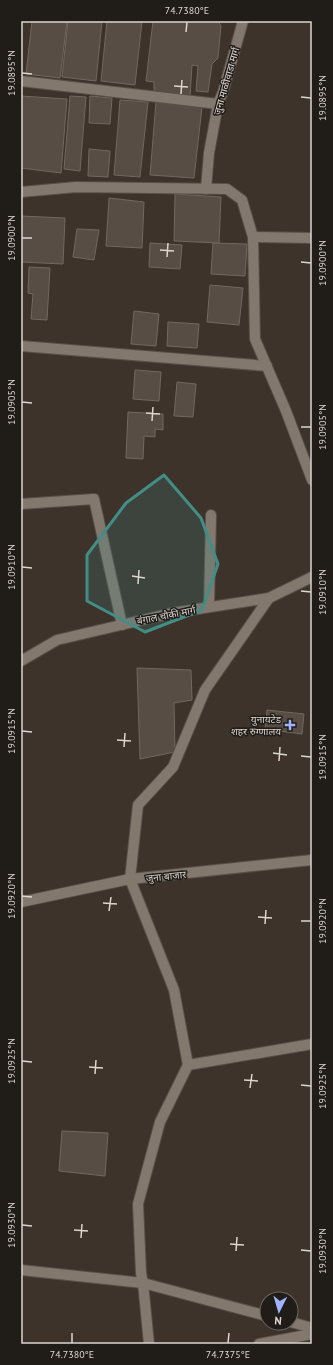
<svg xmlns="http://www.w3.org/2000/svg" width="333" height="1365" font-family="'PT Sans','Noto Sans Devanagari',sans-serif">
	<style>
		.building { fill: #584d45; stroke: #73685f }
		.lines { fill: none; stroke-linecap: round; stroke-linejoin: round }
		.minor-casing { stroke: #574f48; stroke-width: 12 }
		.tertiary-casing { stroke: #574f48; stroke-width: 12 }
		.minor { stroke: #83786e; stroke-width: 10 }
		.tertiary { stroke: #83786e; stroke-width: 10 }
		.marked { fill: #428e86; fill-opacity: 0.2; stroke: #428e86; stroke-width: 3; stroke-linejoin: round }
		.ticks { fill: none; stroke: #dcd5d0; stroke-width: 1.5 }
		.poi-dot { fill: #a0b3fd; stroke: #201c18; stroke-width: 1.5 }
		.labels { text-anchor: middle; stroke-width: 3; stroke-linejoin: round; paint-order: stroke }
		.street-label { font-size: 10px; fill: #dcd5d0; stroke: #201c18 }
		.poi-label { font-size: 10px; fill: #dcd5d0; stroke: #201c18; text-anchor: end }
		.neatline { fill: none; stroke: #dcd5d0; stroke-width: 1.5 }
		.ticks-label { font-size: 10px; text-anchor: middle; fill: #dcd5d0 }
	</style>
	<rect width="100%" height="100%" fill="#3d332b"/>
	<!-- building -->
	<g class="building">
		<polygon points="32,21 67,21 60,78 26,74"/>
		<polygon points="68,21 102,21 96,81 62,77"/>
		<polygon points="107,21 142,21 135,85 101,81"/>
		<polygon points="153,21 218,21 221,26 218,58 212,64 208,92 196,91 198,66 192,65 190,97 154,94 154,82 146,81"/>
		<polygon points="21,96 67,99 61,173 21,168"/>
		<polygon points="70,96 86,97 80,171 64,169"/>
		<polygon points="90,96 112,98 110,124 89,123"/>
		<polygon points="120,100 148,102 140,177 114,175"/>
		<polygon points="156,102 202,107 194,178 150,175"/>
		<polygon points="89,149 110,151 108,177 88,176"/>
		<polygon points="175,194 221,197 219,243 174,241"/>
		<polygon points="109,198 144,202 142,248 106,246"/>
		<polygon points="21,216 65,218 63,264 21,262"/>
		<polygon points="77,229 99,230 94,260 73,257"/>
		<polygon points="150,243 182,245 180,269 149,267"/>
		<polygon points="213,243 247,244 245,276 211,274"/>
		<polygon points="29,267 50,268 47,320 31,319 33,294 28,293"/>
		<polygon points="210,285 243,288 239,325 207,322"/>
		<polygon points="134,311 159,314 156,346 131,344"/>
		<polygon points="168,322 199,324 197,348 167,346"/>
		<polygon points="135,370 161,372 159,401 133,399"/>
		<polygon points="177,382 196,384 193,417 174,416"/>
		<polygon points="128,412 163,414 163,430 155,429 155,437 144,436 143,459 126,458"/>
		<polygon points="137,668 191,670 192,700 174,703 175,752 140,759"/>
		<polygon points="267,710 304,714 302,734 265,729"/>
		<polygon points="62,1131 108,1133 105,1176 59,1171"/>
	</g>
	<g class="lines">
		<defs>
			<g id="minor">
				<polyline points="21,81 218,104"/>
				<polyline points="206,189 209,153 218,104 223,92 243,21"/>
				<polyline points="21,192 76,187 227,189 242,200 253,237 255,339 286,411 312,480"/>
				<polyline points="253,237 312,238"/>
				<polyline points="21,346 267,366"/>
				<polyline points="21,504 94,499 122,625"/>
				<polyline points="209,607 211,515"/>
				<polyline points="21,661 57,640 172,613 269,598 312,577"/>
				<polyline points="188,1065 174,990 130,879 138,805 173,767 205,690 269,598"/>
				<polyline points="21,1270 143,1283 149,1344"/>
				<polyline points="267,1316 143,1283 141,1273 138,1204 160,1122 188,1065 312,1044"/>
				<polyline points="291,1322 312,1328"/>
				<polyline points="259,1344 312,1334"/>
			</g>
			<polyline id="tertiary" points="21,902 130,879 312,860"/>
		</defs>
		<!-- minor casing -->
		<use href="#minor" class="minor-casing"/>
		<!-- tertiary casing -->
		<use href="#tertiary" class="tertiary-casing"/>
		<!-- minor -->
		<use href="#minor" class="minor"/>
		<!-- tertiary -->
		<use href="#tertiary" class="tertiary"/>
	</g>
	<!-- marked area -->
	<path class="marked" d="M164 475 201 518 218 564 202 610 145 632 87 601V555L126 503Z"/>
	<!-- ticks -->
	<path class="ticks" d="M186 32 187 22M22 73 32 74M174 86 188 87M181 94 182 80M301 97 311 98M22 238H32M160 250 174 251M167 257 168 243M301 262 311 263M22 402 32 403M146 413 160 414M152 421 153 407M301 427H311M22 567 32 568M132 576 145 578M138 584 139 570M301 591 311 592M22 731 32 732M117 740 131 741M124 747 125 733M273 753 287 755M301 756 311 757M279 761 280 747M22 896 32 897M103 903 117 904M109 911 111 897M258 917 272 918M301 921H311M265 924 266 910M22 1061 32 1062M89 1067 103 1068M95 1074 96 1060M244 1080 258 1081M301 1085 311 1086M250 1088 252 1074M22 1225 32 1226M74 1230 88 1231M81 1238 82 1224M230 1244 244 1245M301 1250 311 1251M236 1251 237 1237M72 1343V1333M228 1343 229 1333"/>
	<!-- markers -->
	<path class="poi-dot" d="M288 719h4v4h4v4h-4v4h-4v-4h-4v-4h4z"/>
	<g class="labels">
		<!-- street labels -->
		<g class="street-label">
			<text transform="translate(226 81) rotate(-74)" y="4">जुना माळीवाडा मार्ग</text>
			<text transform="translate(166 615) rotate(-11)" y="4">बंगाल चौकी मार्ग</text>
			<text transform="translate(166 876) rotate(-6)" y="4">जुना बाजार</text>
		</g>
		<!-- poi labels -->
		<g class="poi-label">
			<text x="281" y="723">युनायटेड<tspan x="281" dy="12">शहर रुग्णालय</tspan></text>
		</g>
	</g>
	<!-- border -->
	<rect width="333" height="1365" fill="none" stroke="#201c18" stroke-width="44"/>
	<!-- north arrow -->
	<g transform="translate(279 1311) rotate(185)"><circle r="19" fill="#201c18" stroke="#6b6662"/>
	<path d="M0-3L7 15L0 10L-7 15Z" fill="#a0b3fd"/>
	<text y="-6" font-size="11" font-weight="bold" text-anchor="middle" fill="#dcd5d0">N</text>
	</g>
	<rect x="22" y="22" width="289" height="1321" class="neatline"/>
	<g class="ticks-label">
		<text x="187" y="14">74.7380°E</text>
		<text transform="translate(11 73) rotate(-90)" y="4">19.0895°N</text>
		<text transform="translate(322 98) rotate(-90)" y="4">19.0895°N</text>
		<text transform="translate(11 238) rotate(-90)" y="4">19.0900°N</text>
		<text transform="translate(322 263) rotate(-90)" y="4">19.0900°N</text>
		<text transform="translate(11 402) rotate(-90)" y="4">19.0905°N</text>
		<text transform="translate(322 427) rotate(-90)" y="4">19.0905°N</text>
		<text transform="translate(11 567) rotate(-90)" y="4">19.0910°N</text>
		<text transform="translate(322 592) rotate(-90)" y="4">19.0910°N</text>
		<text transform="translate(11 731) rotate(-90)" y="4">19.0915°N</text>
		<text transform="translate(322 757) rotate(-90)" y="4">19.0915°N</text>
		<text transform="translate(11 896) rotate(-90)" y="4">19.0920°N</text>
		<text transform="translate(322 921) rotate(-90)" y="4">19.0920°N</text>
		<text transform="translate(11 1061) rotate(-90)" y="4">19.0925°N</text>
		<text transform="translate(322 1086) rotate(-90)" y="4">19.0925°N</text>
		<text transform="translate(11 1225) rotate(-90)" y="4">19.0930°N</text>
		<text transform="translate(322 1251) rotate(-90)" y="4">19.0930°N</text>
		<text x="72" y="1358">74.7380°E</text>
		<text x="228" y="1358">74.7375°E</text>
	</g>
</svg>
